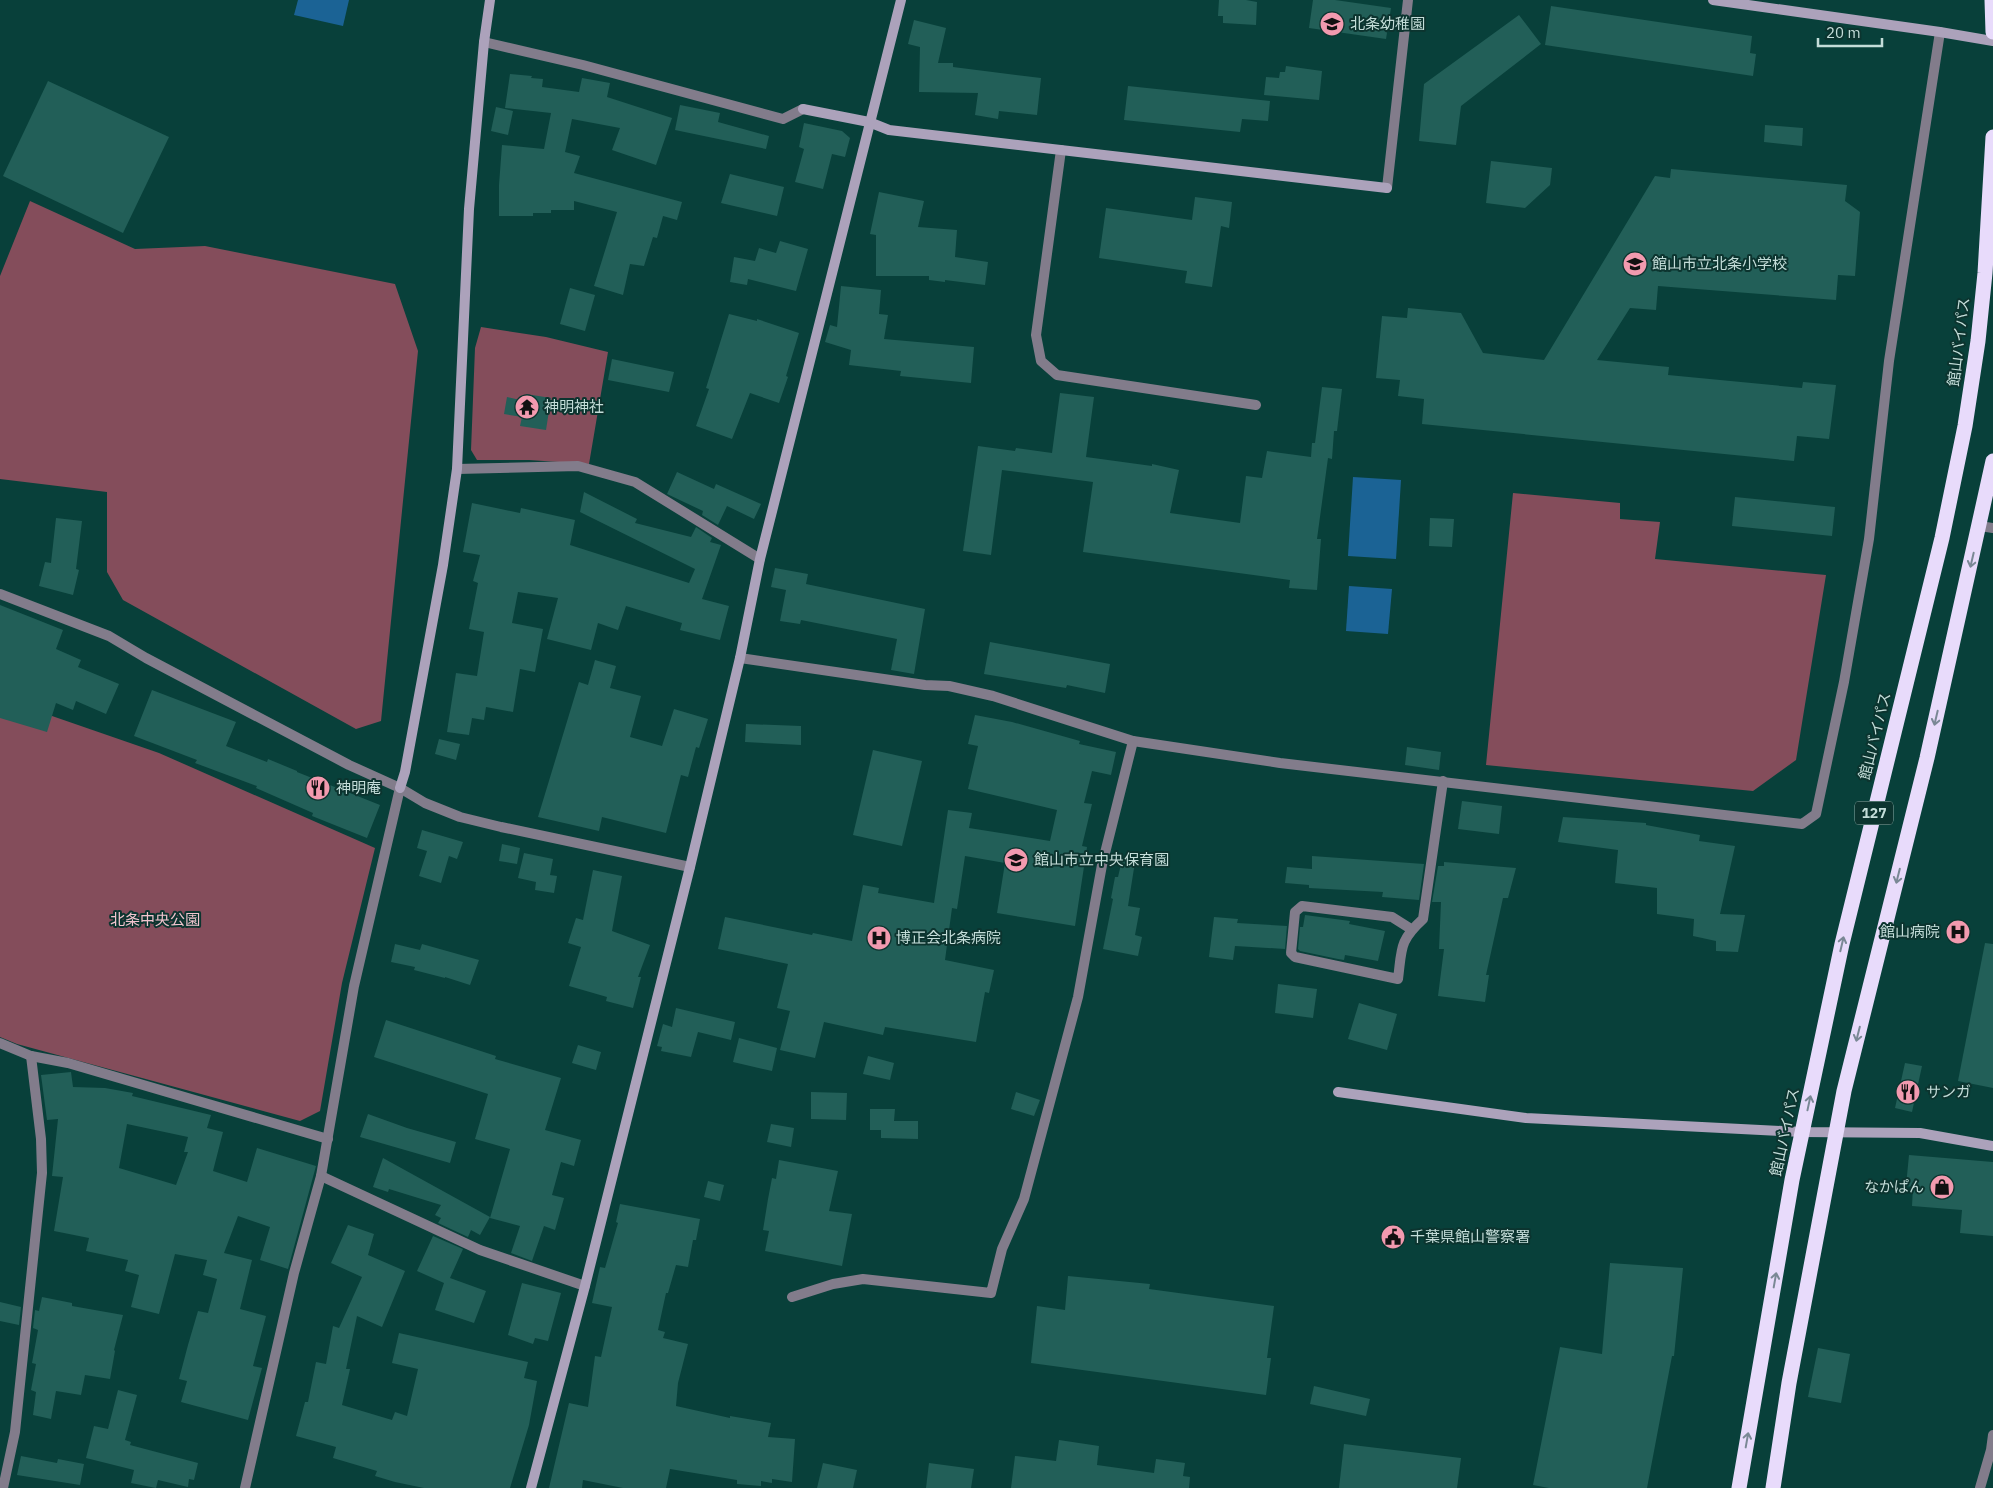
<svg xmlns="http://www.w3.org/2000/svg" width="1993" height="1488" font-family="'IBM Plex Sans','Noto Sans JP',sans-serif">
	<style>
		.green { fill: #844d5b }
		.water { fill: #1b6395 }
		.building { fill: #225f58; fill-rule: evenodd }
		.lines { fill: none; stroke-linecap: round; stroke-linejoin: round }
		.street { stroke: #827c8b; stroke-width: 10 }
		.secondary { stroke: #aca2bb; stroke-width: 10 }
		.highway { stroke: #e8dbfb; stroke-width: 15 }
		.oneway { stroke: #7a8895 }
		.labels { text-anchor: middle; stroke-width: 4; stroke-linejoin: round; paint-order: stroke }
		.shield { fill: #0c342f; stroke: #8daaa6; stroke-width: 1 }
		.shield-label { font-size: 14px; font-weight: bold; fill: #c4ddd9 }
		.poi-label { font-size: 15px; fill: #c4ddd9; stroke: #0c342f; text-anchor: start }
		.street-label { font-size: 15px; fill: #c4ddd9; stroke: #0c342f }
		.park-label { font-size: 15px; fill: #f2c4ce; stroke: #0c342f }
	</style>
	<rect width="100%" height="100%" fill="#08403a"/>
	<!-- green -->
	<g class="green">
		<polygon points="30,201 135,249 205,246 395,284 418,351 381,721 356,729 123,600 107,572 107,492 0,479 0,276"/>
		<polygon points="481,327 546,337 608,352 589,464 529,460 477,460 471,450 475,348"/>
		<polygon points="1513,493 1620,503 1620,519 1660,522 1655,559 1826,575 1796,760 1753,791 1486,765"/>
		<polygon points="0,698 159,753 375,848 342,983 320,1111 300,1121 17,1044 0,1037"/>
	</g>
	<!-- water -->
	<g class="water">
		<polygon points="298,0 349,0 343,26 294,15"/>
		<polygon points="1353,477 1401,480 1396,559 1348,556"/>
		<polygon points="1349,586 1392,589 1388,634 1346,631"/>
	</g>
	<!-- building -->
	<g class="building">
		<polygon points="1219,0 1246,0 1257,2 1256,25 1223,23 1223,16 1218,16"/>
		<polygon points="1313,0 1335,0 1391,8 1386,39 1309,28"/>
		<polygon points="1551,6 1752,36 1750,53 1756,54 1753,76 1545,45"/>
		<polygon points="1519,15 1541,44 1461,106 1456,145 1419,141 1424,84"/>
		<polygon points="914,20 946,28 938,63 953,63 953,67 1041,78 1037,115 999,111 998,119 975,115 978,93 919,92 920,47 908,44"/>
		<polygon points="1286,66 1322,71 1319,100 1264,95 1266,77 1279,78 1280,72 1285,72"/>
		<polygon points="510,74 532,76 531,78 543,79 542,87 579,92 582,78 610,83 607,97 672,118 656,165 612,150 620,128 572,119 565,152 580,156 574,173 682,202 677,220 663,216 657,238 653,237 644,266 630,264 623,295 594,286 617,212 574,201 574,210 551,210 551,213 533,213 533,216 499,216 499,185 502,145 544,149 551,113 505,108"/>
		<polygon points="48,81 169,137 123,233 3,176"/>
		<polygon points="1128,86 1270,101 1268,121 1242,119 1240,132 1124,120"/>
		<polygon points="680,105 720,113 718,122 769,136 766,149 675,130"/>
		<polygon points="496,107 513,111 508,135 491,131"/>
		<polygon points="804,123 842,131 850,138 845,157 832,154 823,189 795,182 804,149 799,147"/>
		<polygon points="1765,125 1803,128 1802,146 1764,142"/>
		<polygon points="1491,161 1552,168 1550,185 1525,208 1486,203"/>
		<polygon points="1671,169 1847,185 1845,201 1860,212 1855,276 1838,275 1836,300 1658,286 1656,310 1630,308 1597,360 1669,367 1668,375 1802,388 1803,382 1836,385 1829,439 1797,436 1794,461 1422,424 1424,399 1398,396 1400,380 1376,378 1382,316 1407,318 1408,308 1461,313 1483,353 1544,360 1655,176 1670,178"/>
		<polygon points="730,174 784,187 777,216 721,203"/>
		<polygon points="879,192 924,201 918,227 957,230 955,257 988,262 985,285 945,280 945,282 929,280 929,276 876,276 876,235 870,234"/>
		<polygon points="1195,197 1232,202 1229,228 1221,226 1212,287 1185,283 1187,271 1099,258 1106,208 1192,220"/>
		<polygon points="780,241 808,249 796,291 748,279 747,285 730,282 734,257 755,261 759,248 776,253"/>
		<polygon points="841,286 881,290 879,314 888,315 884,339 974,347 971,383 900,376 901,371 849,365 851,350 825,342 830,325 837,327"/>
		<polygon points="570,288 595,295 585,331 560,324"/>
		<polygon points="729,314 757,321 757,319 799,333 786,376 788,377 779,403 750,393 732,439 696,426 709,389 706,388"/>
		<polygon points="612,359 674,372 669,392 608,380"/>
		<polygon points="1322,387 1342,389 1337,431 1334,431 1332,459 1328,458 1317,539 1321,539 1317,590 1289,588 1290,580 1083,552 1093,482 1002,470 991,555 963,551 978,446 1015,451 1016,448 1052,453 1060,393 1094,397 1086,457 1152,466 1152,464 1179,470 1170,513 1240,523 1246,476 1262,478 1267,451 1311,457 1312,443 1315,443"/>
		<polygon points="526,394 551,398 546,430 520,426 522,417 504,414 507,397 525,401"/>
		<polygon points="677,472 714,489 716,484 761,504 754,519 727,506 718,525 702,515 703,511 667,494"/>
		<polygon points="584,492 637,519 635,523 691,537 696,527 712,538 710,542 721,545 702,599 729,606 720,640 680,630 682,623 626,606 618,630 598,623 591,650 547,639 558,598 518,592 512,623 543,629 535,672 520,669 513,712 486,707 484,720 472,718 469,735 447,732 456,673 477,676 484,632 469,629 478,583 473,581 480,555 463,552 472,503 520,513 521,508 575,520 570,545 689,583 695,569 580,512"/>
		<polygon points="1735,497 1835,507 1832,536 1732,526"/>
		<polygon points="56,518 82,521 76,569 79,570 73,595 39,586 45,562 51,563"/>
		<polygon points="1430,518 1454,519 1452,547 1429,546"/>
		<polygon points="775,568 808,574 806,584 925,609 914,674 891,670 897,639 801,620 800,624 780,621 786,590 771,587"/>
		<polygon points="0,605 63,630 56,649 81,660 78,667 119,684 106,714 76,701 73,710 56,703 47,732 0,718"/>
		<polygon points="990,642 1110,664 1105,693 1067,685 1066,688 984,674"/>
		<polygon points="595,660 616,666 610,688 641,696 630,737 662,746 674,709 708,719 699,748 696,747 688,777 681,775 666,833 602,817 599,831 538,817 579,682 588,685"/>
		<polygon points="152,690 236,722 226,746 267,762 268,759 297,771 297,772 380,805 367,838 312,816 313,813 256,788 257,786 195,763 197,760 134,736"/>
		<polygon points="975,715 1012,722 1080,741 1079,744 1116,752 1111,775 1092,771 1084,803 1092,804 1082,846 1087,847 1075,926 997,913 1005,863 965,856 957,909 952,908 945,960 994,970 989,993 985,992 976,1042 885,1027 883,1035 824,1022 815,1058 780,1050 790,1011 777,1008 788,964 718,949 725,917 812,935 813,933 852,941 863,885 879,888 878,893 934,903 948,810 972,813 969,828 1050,841 1057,810 968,789 978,746 968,744"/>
		<polygon points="746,724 801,726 801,745 745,742"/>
		<polygon points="439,739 460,744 456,760 435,754"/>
		<polygon points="1407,747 1441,752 1439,770 1405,765"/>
		<polygon points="873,750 922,761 902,846 853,835"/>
		<polygon points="1462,801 1502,806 1499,834 1458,829"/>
		<polygon points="1563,817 1646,823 1646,825 1700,835 1699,841 1735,846 1720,914 1745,915 1738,952 1716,951 1716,941 1693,936 1694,919 1657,914 1657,888 1615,883 1618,850 1558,842"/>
		<polygon points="422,830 463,842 457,859 449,856 441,883 419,876 427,851 417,848"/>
		<polygon points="502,844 520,848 517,864 499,861"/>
		<polygon points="524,853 553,859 550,875 557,876 554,893 535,890 536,882 518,878"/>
		<polygon points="1312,856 1424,864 1419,900 1382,897 1383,892 1309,888 1309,885 1285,883 1287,867 1312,869"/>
		<polygon points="1122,860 1135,862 1128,906 1140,908 1135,935 1142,937 1138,956 1103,949 1113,899 1111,898 1115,877 1118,877"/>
		<polygon points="1444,862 1516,868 1508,898 1503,898 1486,975 1489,975 1485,1002 1438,996 1444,949 1439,949 1441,902 1432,902 1438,866 1444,866"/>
		<polygon points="593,870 622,876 612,931 650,945 638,977 641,977 633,1008 606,1001 607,997 569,986 581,947 568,943 576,918 583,920"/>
		<polygon points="1305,915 1350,921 1349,924 1385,931 1378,961 1345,955 1344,960 1338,959 1300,951 1298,949 1300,927 1303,927"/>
		<polygon points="1214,917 1238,919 1237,923 1287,926 1285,949 1235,946 1233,960 1209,957"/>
		<polygon points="1985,943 1993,944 1993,1088 1958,1081"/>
		<polygon points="395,944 420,950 422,944 479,960 470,985 445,977 445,978 414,970 415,967 391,962"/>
		<polygon points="1278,984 1317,989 1313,1018 1275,1013"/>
		<polygon points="1359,1003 1397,1014 1387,1050 1348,1039"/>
		<polygon points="676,1008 735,1022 731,1040 698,1032 691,1057 661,1051 662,1047 657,1046 663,1024 672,1027"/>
		<polygon points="386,1020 496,1056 495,1059 561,1078 545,1130 581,1140 574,1166 561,1162 552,1195 564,1198 555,1230 544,1226 532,1261 511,1253 520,1226 490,1218 510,1149 475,1139 488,1094 374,1057"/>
		<polygon points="739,1038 777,1048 772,1071 733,1062"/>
		<polygon points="578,1045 601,1052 596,1070 572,1063"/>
		<polygon points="868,1056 894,1063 890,1080 863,1074"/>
		<polygon points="1905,1063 1922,1066 1912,1112 1895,1108"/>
		<path d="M71 1072 73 1087 105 1088 133 1093 132 1096 211 1115 207 1128 223 1132 213 1171 247 1182 257 1148 316 1166 288 1269 260 1260 270 1227 238 1216 224 1253 252 1260 240 1309 266 1316 253 1366 262 1368 248 1420 181 1402 187 1381 179 1379 188 1345 198 1311 208 1313 217 1279 203 1275 207 1260 175 1254 159 1314 131 1307 139 1275 125 1271 128 1260 86 1251 89 1238 54 1231 63 1177 52 1176 58 1119 47 1120 41 1075ZM127 1124 188 1137 184 1152H188L176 1185 119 1168Z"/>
		<polygon points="811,1092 847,1093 846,1120 811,1119"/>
		<polygon points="1016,1092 1040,1100 1034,1116 1011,1109"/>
		<polygon points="870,1109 895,1109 894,1121 918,1121 918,1139 881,1138 881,1130 870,1130"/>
		<polygon points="368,1114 407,1128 456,1142 450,1163 360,1137"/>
		<polygon points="771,1124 794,1128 791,1147 767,1142"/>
		<polygon points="1909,1155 1993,1162 1993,1236 1960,1233 1962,1210 1912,1206 1913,1187 1906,1186"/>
		<polygon points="383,1158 490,1217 480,1235 471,1230 468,1237 438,1223 441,1218 435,1215 441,1205 389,1189 388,1192 373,1187"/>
		<polygon points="779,1160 838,1171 829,1211 852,1214 842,1266 765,1251 769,1231 763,1230 768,1199 772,1178 776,1179"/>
		<polygon points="708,1181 724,1185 720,1201 704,1197"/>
		<polygon points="620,1204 700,1219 696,1240 693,1240 688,1267 676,1265 668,1293 666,1293 658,1330 665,1332 663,1338 688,1344 678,1383 676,1406 730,1418 730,1416 771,1423 768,1437 795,1439 792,1482 772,1479 772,1483 761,1481 761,1486 737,1484 737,1480 670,1469 666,1488 623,1488 583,1480 582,1488 549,1488 569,1403 588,1407 595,1356 601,1357 612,1307 592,1303 600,1267 605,1268 618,1223 616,1222"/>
		<polygon points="348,1225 374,1234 368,1255 405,1271 382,1327 357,1316 346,1369 350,1369 342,1405 392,1420 395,1412 407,1416 418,1369 392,1363 399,1333 528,1362 524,1378 537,1381 529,1425 510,1488 424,1488 395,1482 375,1476 377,1471 333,1458 336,1447 296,1436 305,1402 308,1402 316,1362 326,1364 333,1326 339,1328 362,1277 331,1263"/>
		<polygon points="433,1236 463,1249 450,1278 486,1291 474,1323 435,1310 444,1283 417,1271"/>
		<polygon points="1610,1263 1683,1268 1674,1356 1672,1356 1647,1488 1549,1488 1533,1485 1560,1347 1602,1354"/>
		<polygon points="1068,1276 1150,1284 1149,1289 1274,1306 1267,1358 1271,1358 1266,1395 1031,1363 1037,1306 1065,1310"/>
		<polygon points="522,1283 561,1293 548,1341 535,1338 533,1344 508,1335"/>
		<polygon points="42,1297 72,1303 72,1306 123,1315 114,1350 115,1351 110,1379 85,1375 81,1395 56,1391 51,1419 33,1415 36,1392 31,1390 36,1364 32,1363 38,1330 33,1328 35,1310 39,1311"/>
		<polygon points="0,1302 21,1307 19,1325 0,1321"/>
		<polygon points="1818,1348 1850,1354 1841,1403 1808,1397"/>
		<polygon points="1314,1386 1370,1399 1366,1416 1310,1404"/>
		<polygon points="118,1390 137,1395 125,1440 131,1442 130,1445 198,1463 194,1480 189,1479 188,1487 158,1480 156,1488 131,1483 134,1470 86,1458 94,1426 108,1429"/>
		<polygon points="1059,1440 1099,1446 1097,1465 1154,1473 1156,1459 1185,1463 1183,1476 1190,1477 1189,1488 1011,1488 1015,1456 1056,1461"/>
		<polygon points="1344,1444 1461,1458 1457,1488 1339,1488"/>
		<polygon points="21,1456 57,1463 58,1459 84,1464 80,1485 17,1475"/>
		<polygon points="823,1463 857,1470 853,1488 817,1488"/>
		<polygon points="929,1463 974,1469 971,1488 926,1488"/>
	</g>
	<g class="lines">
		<!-- street -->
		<g class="street">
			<polyline points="484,42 583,65 783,119 803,109"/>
			<polyline points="1061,150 1036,335 1041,361 1057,375 1256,405"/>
			<polyline points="1387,188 1408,0"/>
			<polyline points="457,469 578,466 635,482 760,559"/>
			<polyline points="1980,526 1993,528"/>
			<polyline points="0,594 109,636 146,658 349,765 400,788 425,803 460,817 501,827 690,867"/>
			<polyline points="740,658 925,685 949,686 993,696 1133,741 1280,763 1802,824 1816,814 1844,682 1869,539 1889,361 1940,32"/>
			<path d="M1411 929 1392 917 1302 906 1295 912 1291 953 1295 957 1398 979C1402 948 1399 941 1423 919L1443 781"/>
			<polyline points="0,1043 31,1056 68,1063 328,1139"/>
			<polyline points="321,1176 480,1250 585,1286"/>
			<polyline points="792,1297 833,1284 863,1279 991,1293 1002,1249 1024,1199 1078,997 1102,865 1133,741"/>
			<polyline points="3,1488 15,1432 42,1173 41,1139 31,1056"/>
			<polyline points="245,1488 294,1273 321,1176 354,986 400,788"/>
			<polyline points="1980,1488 1991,1450 1993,1435"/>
		</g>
		<!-- secondary -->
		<g class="secondary">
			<polyline points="1713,0 1940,32 1993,41"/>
			<polyline points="803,109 869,122 889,130 1387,188"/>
			<polyline points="400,788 405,772 443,565 457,469 469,209 484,42 490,0"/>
			<polyline points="1338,1092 1526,1118 1802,1132 1920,1133 1993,1146"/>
			<polyline points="531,1488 585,1286 690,867 740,658 760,559 901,0"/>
		</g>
		<!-- highway -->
		<g class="highway">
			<polyline points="1992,0 1993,32"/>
			<polyline points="1739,1488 1792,1180 1842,944 1942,538 1965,426 1978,341 1985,273 1993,137"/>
			<polyline points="1773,1488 1789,1383 1844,1091 1927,758 1993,461"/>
		</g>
	</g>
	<!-- one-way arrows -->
	<defs><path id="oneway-shaft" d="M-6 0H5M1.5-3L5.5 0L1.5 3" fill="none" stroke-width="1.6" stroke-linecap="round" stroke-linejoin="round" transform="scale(1.25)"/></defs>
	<g class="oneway">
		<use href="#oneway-shaft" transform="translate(1972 560) rotate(103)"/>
		<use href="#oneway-shaft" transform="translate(1936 718) rotate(103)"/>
		<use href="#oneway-shaft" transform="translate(1898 876) rotate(104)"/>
		<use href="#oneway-shaft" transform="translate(1842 944) rotate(-77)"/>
		<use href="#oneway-shaft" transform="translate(1858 1034) rotate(104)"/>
		<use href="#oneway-shaft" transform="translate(1809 1103) rotate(-78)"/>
		<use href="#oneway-shaft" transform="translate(1775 1280) rotate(-80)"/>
		<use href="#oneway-shaft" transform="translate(1747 1440) rotate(-80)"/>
	</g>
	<!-- icons -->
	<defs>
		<symbol id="school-disc" viewBox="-11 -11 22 22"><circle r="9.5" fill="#f29aaf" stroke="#0c342f"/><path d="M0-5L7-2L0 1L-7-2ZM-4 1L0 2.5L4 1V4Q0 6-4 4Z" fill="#111"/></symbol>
		<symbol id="temple-disc" viewBox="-11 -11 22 22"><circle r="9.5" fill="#f29aaf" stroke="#0c342f"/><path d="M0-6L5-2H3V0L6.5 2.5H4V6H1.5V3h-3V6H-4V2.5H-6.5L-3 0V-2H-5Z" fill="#111"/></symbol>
		<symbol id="restaurant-disc" viewBox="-11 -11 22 22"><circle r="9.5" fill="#f29aaf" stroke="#0c342f"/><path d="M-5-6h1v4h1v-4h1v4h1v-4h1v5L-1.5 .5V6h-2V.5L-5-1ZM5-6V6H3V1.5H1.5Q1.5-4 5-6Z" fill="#111"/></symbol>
		<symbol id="hospital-disc" viewBox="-11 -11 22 22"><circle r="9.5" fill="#f29aaf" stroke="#0c342f"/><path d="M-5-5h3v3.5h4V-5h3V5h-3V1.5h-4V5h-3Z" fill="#111"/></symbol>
		<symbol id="shop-disc" viewBox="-11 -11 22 22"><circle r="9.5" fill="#f29aaf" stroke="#0c342f"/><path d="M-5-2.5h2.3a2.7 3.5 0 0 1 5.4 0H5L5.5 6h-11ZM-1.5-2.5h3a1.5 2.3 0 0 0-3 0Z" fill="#111"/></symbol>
		<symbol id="civic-disc" viewBox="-11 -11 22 22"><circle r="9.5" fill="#f29aaf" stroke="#0c342f"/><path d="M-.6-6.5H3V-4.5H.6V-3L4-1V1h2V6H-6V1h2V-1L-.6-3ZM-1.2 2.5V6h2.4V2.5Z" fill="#111"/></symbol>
	</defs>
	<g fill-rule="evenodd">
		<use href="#school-disc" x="1318" y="10" width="28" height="28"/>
		<use href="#school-disc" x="1621" y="250" width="28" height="28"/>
		<use href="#temple-disc" x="513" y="393" width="28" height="28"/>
		<use href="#restaurant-disc" x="304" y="774" width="28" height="28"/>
		<use href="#school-disc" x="1002" y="846" width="28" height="28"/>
		<use href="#hospital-disc" x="1944" y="918" width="28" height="28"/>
		<use href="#hospital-disc" x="865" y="924" width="28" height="28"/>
		<use href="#restaurant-disc" x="1894" y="1078" width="28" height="28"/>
		<use href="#shop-disc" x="1928" y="1173" width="28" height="28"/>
		<use href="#civic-disc" x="1379" y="1223" width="28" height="28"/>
	</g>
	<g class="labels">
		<!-- shield labels -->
		<rect class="shield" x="1855" y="801.5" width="38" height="23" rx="4"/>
		<g class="shield-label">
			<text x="1874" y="818">127</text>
		</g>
		<!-- poi labels -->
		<g class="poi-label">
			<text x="1350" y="29">北条幼稚園</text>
			<text x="1652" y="269">館山市立北条小学校</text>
			<text x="544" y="412">神明神社</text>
			<text x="336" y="793">神明庵</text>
			<text x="1034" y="865">館山市立中央保育園</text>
			<text x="1940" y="937" text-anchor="end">館山病院</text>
			<text x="896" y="943">博正会北条病院</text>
			<text x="1926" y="1097">サンガ</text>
			<text x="1924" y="1192" text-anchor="end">なかぱん</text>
			<text x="1410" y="1242">千葉県館山警察署</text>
		</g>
		<!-- street labels -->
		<g class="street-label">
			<text transform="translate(1959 342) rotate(-83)" y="5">館山バイパス</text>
			<text transform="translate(1875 736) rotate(-76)" y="5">館山バイパス</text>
			<text transform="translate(1785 1132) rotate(-78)" y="5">館山バイパス</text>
		</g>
		<!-- park labels -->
		<g class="park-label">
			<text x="155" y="925">北条中央公園</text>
		</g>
	</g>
	<!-- scale -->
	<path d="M1818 38v8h64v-8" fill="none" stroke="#c4ddd9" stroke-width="2.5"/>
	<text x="1826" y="38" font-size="15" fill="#c4ddd9" stroke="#0c342f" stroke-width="4" paint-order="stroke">20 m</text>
</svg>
